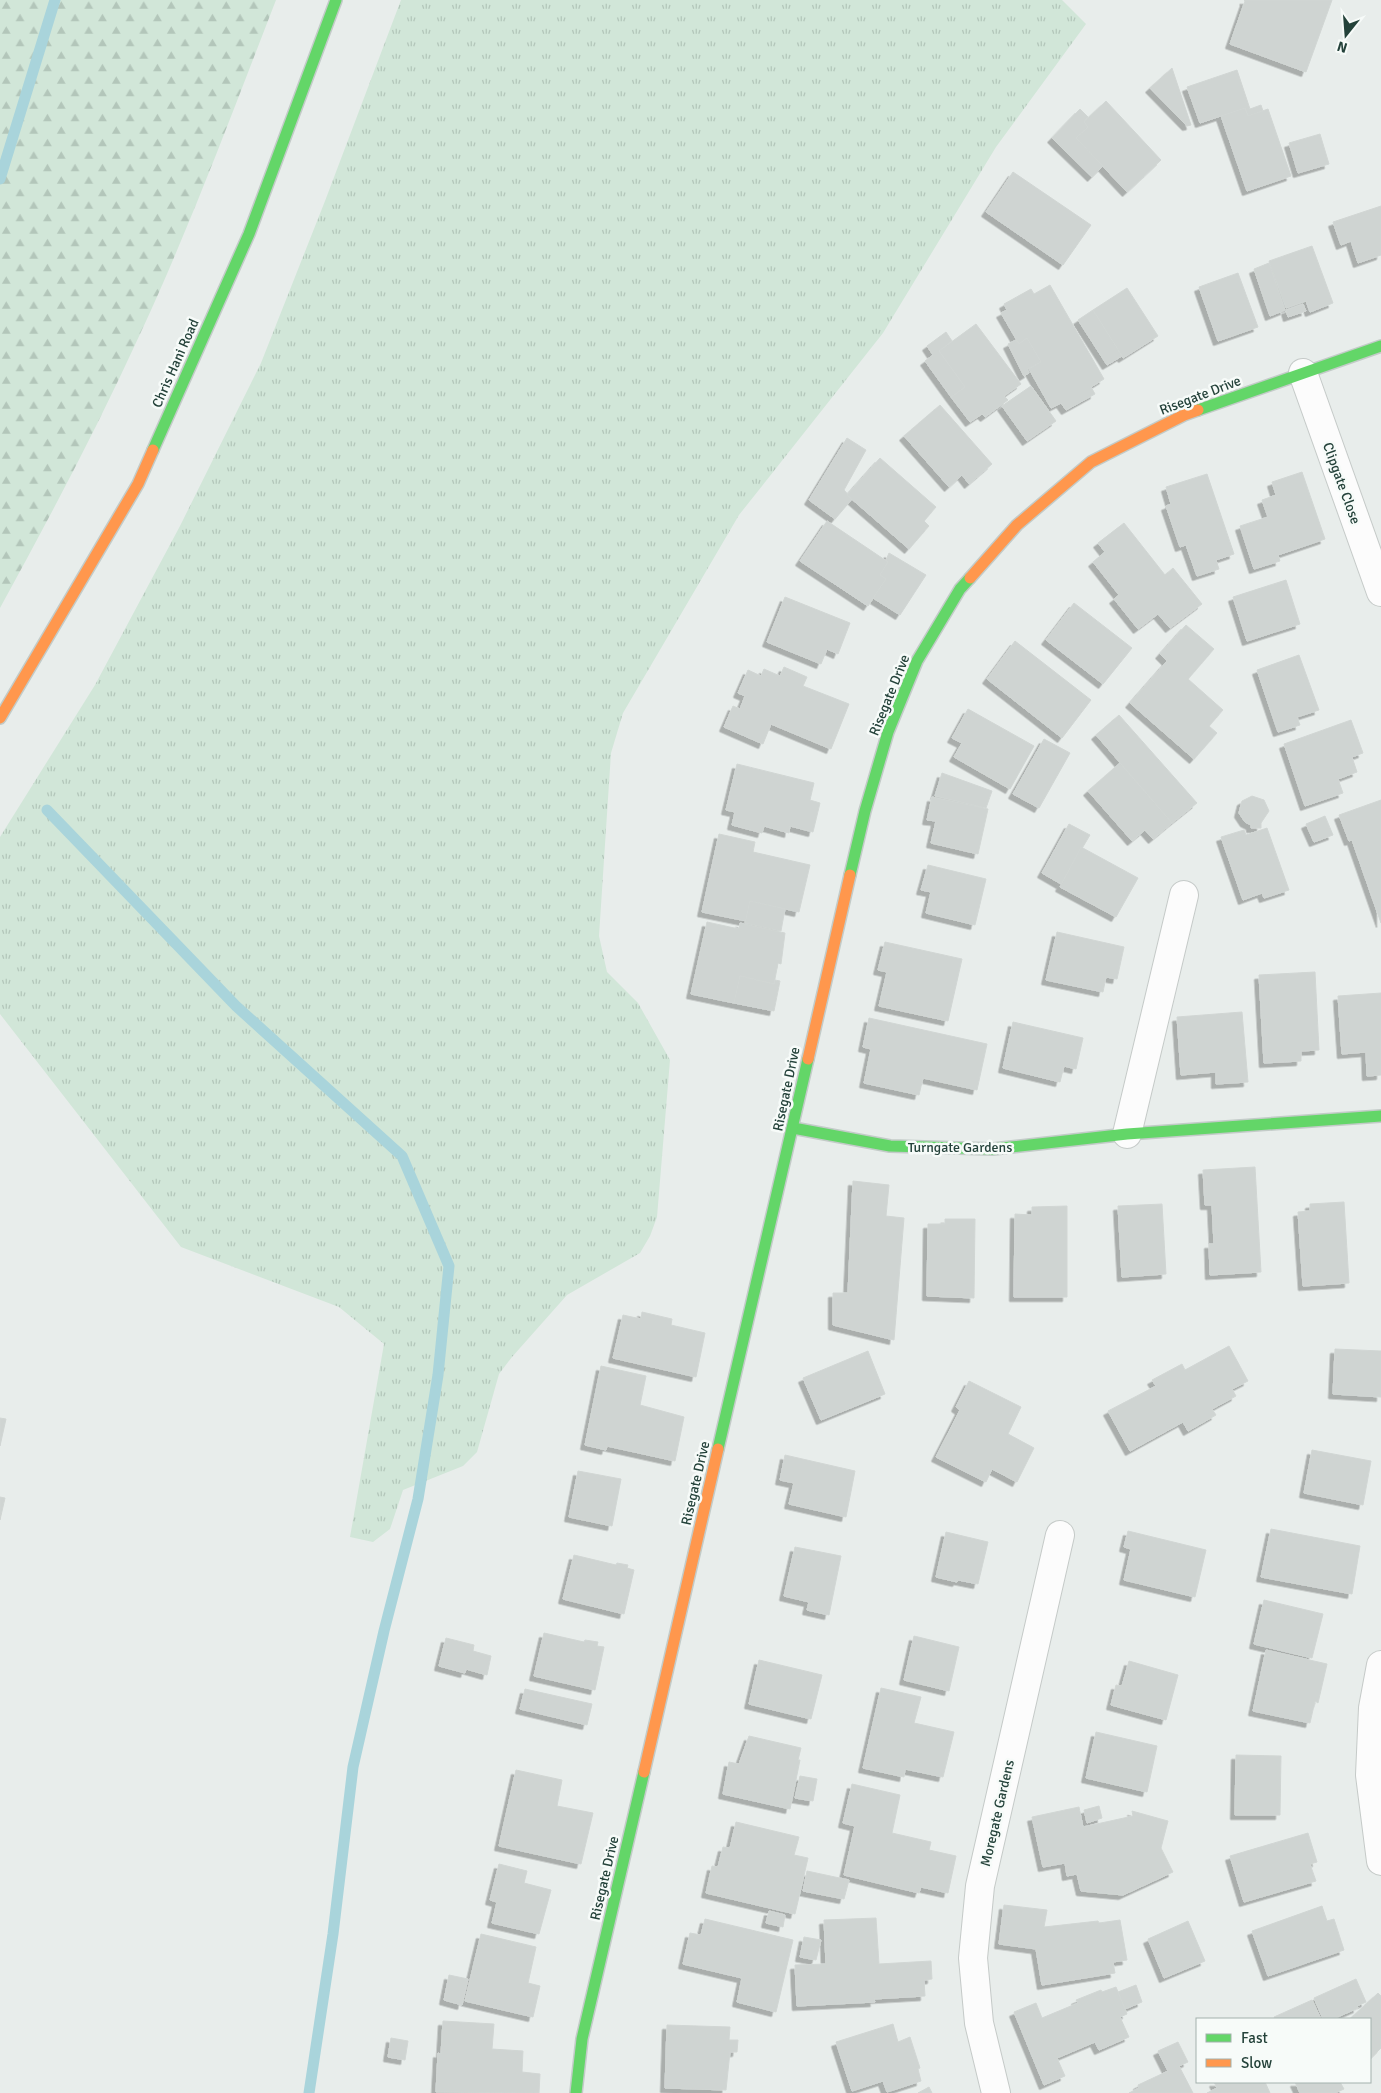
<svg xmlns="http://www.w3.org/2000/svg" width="1381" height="2093" font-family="Signika,sans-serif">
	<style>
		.grass { fill: url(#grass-tufts) }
		.forest { fill: url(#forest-firs) }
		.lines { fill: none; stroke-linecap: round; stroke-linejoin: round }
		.stream { stroke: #a9d4db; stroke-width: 11 }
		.building { fill: #cfd4d2; stroke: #d1d6d4; filter: url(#shadow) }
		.street-casing { stroke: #c5cac8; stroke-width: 30 }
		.fast-casing { stroke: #c3cbc8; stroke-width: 14 }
		.slow-casing { stroke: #c3cbc8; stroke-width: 14 }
		.street { stroke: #fcfcfc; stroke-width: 28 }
		.fast { stroke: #63d668; stroke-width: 11 }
		.slow { stroke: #ff974d; stroke-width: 11 }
		.labels { text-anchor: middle; stroke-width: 5; stroke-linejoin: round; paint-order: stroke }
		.street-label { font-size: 14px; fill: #24423a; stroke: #f7fbf9 }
	</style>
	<defs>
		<pattern id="grass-tufts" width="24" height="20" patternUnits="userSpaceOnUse" patternTransform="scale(1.25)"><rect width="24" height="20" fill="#d1e6d8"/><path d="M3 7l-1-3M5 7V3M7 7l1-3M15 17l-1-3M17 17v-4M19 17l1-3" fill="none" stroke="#b3c6ba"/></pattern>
		<pattern id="forest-firs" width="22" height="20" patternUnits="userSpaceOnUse" patternTransform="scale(1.25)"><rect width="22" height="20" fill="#d1e6d8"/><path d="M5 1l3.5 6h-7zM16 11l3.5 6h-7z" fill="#b3c6ba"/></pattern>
		<filter id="shadow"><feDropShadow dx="-4.5" dy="4.5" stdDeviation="0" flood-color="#0004"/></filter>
	</defs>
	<rect width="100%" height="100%" fill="#e8edeb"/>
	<!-- grass -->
	<polygon class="grass" points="401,0 1062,0 1086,24 996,147 883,333 739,515 623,713 611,753 599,936 607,972 638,1003 670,1060 657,1217 650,1236 640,1253 567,1295 512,1357 499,1374 477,1452 463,1466 403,1490 390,1529 373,1542 350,1537 384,1344 339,1307 181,1247 0,1014 0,837 95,685 180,526 261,363 325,201"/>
	<!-- forest -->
	<path class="forest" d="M0 0H276C233 111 191 224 141 332 98 426 50 517 0 608Z"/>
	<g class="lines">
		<!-- stream -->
		<g class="stream">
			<polyline points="0,179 55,0"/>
			<polyline points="47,810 236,1006 402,1156 449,1266 438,1375 418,1499 384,1631 353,1767 333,1934 309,2093"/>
		</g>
	</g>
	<!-- building -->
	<g class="building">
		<polygon points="1244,0 1332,0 1306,72 1230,44 1245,1"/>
		<polygon points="1172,68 1191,125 1187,126 1150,88"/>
		<polygon points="1237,70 1250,109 1261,105 1263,111 1248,116 1245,108 1200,123 1187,87"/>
		<polygon points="1106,101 1161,160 1127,192 1076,138 1088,127 1084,122"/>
		<polygon points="1245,108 1248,116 1268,109 1291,176 1247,191 1221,116"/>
		<polygon points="1080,109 1088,117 1084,122 1088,127 1076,138 1103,166 1092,177 1052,138"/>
		<polygon points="1320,134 1329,164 1298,173 1289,143"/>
		<polygon points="1013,172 1091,225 1063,265 986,212"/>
		<polygon points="1381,206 1381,255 1358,263 1351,241 1341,245 1333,222"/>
		<polygon points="1312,246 1333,303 1310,312 1306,301 1286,308 1269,261"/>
		<polygon points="1269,263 1285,310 1270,316 1254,269"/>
		<polygon points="1238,273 1258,327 1218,341 1199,287"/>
		<polygon points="1050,285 1104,379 1091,387 1095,394 1066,410 1061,403 1051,408 1029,369 1041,362 1027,338 1019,344 1001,313 1007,310 1004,304 1031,289 1034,294"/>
		<polygon points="1127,288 1158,336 1123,358 1093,310"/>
		<polygon points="1303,304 1306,311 1288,317 1286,310"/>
		<polygon points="1093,310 1122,356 1107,365 1078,320"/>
		<polygon points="976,324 1021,384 1004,396 1008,400 985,417 982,414 970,422 951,397 965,387 939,351"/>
		<polygon points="946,332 952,341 939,351 965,387 951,397 925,361 933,355 927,346"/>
		<polygon points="1027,338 1041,362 1027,369 1029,373 1024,376 1008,344 1016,340 1019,344"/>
		<polygon points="1031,386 1056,421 1027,441 1002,406"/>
		<polygon points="940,405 992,464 969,484 962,475 949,487 904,436"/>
		<polygon points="847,438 866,450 844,490 852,499 835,519 809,500"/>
		<polygon points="880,458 936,507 924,521 929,526 909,549 847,495"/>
		<polygon points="1302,472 1325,539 1278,555 1280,561 1254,569 1240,526 1268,517 1262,500 1276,495 1272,482"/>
		<polygon points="1207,474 1234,554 1216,560 1219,569 1197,576 1186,545 1180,547 1166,506 1171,504 1166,487"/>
		<polygon points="827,521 888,562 880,575 886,579 868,606 800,561"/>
		<polygon points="1124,523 1165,575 1173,568 1202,604 1170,628 1158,614 1138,629 1114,599 1119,595 1093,562 1105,552 1098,543"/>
		<polygon points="889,553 926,575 900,615 873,598 886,579 880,575 888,562 886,560"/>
		<polygon points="1286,580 1300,624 1247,641 1233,597"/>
		<polygon points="785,597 850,623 838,654 827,649 821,664 767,642"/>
		<polygon points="1074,603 1132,648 1103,684 1046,640"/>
		<polygon points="1186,625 1214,649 1188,679 1223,710 1209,726 1217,733 1194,759 1130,703 1167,661 1160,654"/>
		<polygon points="1015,641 1091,700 1062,738 987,679"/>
		<polygon points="1299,655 1319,710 1297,717 1300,725 1278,732 1257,670"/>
		<polygon points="784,667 807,677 803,686 849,704 831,749 771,724 763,744 724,727 733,706 740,709 745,696 738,693 748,670 761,676 764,669 780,676"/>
		<polygon points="968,709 1034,746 1010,789 954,757 962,743 952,738"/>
		<polygon points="1119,715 1197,803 1172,823 1096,735"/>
		<polygon points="1351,720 1363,753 1352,757 1357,772 1338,779 1343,793 1305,806 1284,744"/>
		<polygon points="1044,739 1070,753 1039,808 1013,794"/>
		<polygon points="1120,763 1172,823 1153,839 1145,830 1132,841 1088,791"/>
		<polygon points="737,764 814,783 810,800 820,803 813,832 790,826 789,833 764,826 762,833 732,825 735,812 726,810"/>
		<polygon points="942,773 992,791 986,808 935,796"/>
		<polygon points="1252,796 1264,800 1269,811 1261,823 1261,828 1251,828 1251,825 1245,822 1239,813 1242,801"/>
		<polygon points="932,797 988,809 978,854 931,843 936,821 927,820"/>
		<polygon points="1381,800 1381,923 1352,840 1349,841 1339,815"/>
		<polygon points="1325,816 1333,835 1314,842 1306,824"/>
		<polygon points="1069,824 1090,835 1061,884 1042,873"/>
		<polygon points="1267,828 1289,890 1264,898 1262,893 1243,900 1221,837 1244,830 1246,835"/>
		<polygon points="719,834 755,842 753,852 810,865 799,912 750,901 746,921 702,912"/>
		<polygon points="1081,847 1138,878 1116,917 1060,887"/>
		<polygon points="928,865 986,879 975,925 926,913 931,892 921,890"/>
		<polygon points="750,901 785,909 781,931 745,923"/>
		<polygon points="707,922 739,929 740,923 785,933 781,964 778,963 774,984 740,976 734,1003 691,994"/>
		<polygon points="1057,932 1124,947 1117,979 1106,977 1103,992 1046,980"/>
		<polygon points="885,942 962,959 948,1021 879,1006 887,972 878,970"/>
		<polygon points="1315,972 1319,1050 1301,1051 1301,1061 1264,1063 1259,975"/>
		<polygon points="740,976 774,984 775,980 780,981 774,1011 734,1003"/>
		<polygon points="1381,993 1381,1075 1367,1076 1366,1052 1342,1054 1338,996"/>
		<polygon points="1242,1012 1248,1082 1216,1084 1216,1072 1181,1075 1177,1017"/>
		<polygon points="869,1018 987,1044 977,1090 923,1078 919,1095 864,1083 871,1049 863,1047"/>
		<polygon points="1013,1022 1083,1038 1076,1069 1064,1066 1060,1082 1003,1068"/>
		<polygon points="1255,1167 1261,1272 1210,1275 1209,1244 1214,1244 1212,1205 1205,1205 1203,1170"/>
		<polygon points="853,1181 889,1185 886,1216 904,1218 894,1340 833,1325 833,1293 848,1293"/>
		<polygon points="1344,1202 1349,1283 1303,1286 1298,1212 1310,1211 1310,1204"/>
		<polygon points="1162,1204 1166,1274 1122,1277 1118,1206"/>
		<polygon points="1067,1206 1067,1297 1014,1297 1015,1214 1032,1215 1032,1207"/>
		<polygon points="945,1219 975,1219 974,1298 927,1296 928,1224 945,1224"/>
		<polygon points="642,1312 672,1319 671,1325 705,1333 696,1377 613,1358 623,1315 641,1319"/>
		<polygon points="1229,1346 1248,1381 1232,1389 1236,1396 1212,1409 1216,1415 1188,1431 1183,1422 1130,1451 1108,1411 1156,1386 1152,1380 1182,1364 1185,1370"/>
		<polygon points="1335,1349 1381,1351 1381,1397 1333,1394"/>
		<polygon points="868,1351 885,1394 821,1420 803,1378"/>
		<polygon points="601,1366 646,1376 640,1405 684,1417 675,1461 607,1446 606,1450 585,1445"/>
		<polygon points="969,1381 1021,1407 1008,1434 1034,1448 1017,1482 992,1469 986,1482 936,1457 960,1410 956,1407"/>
		<polygon points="0,1418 6,1419 0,1446"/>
		<polygon points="1312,1450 1371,1461 1363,1505 1304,1493"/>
		<polygon points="785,1455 855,1471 846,1517 789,1504 794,1483 780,1480"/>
		<polygon points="578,1471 621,1479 612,1526 569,1517"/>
		<polygon points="0,1497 5,1498 0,1520"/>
		<polygon points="1271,1529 1360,1546 1352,1594 1261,1577"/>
		<polygon points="1128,1531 1206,1550 1195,1597 1124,1580 1131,1549 1124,1547"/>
		<polygon points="946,1532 988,1542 978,1584 958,1580 957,1582 936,1577"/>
		<polygon points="795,1547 841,1556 829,1615 807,1610 809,1602 784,1596"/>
		<polygon points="574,1555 616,1565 617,1563 628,1565 627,1568 634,1570 624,1614 563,1599"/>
		<polygon points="1264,1600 1323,1614 1312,1658 1254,1644"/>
		<polygon points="544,1633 584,1642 585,1640 598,1642 597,1646 604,1647 595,1690 534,1676"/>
		<polygon points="914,1636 959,1647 949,1691 904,1680"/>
		<polygon points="446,1638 474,1645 473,1651 491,1656 487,1675 466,1669 465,1673 439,1666"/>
		<polygon points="1266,1650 1327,1664 1318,1703 1315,1701 1310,1723 1253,1711"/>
		<polygon points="759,1660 822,1675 811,1719 749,1704"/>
		<polygon points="1129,1661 1178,1675 1166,1720 1111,1705 1116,1685 1122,1686"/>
		<polygon points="881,1688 921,1697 914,1723 954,1732 943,1777 905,1769 904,1777 863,1768"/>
		<polygon points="525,1689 592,1704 587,1725 520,1709"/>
		<polygon points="1096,1732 1157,1746 1147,1792 1086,1778"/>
		<polygon points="749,1736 801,1748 798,1760 800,1760 790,1809 723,1794 729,1762 739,1764"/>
		<polygon points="1236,1755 1281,1756 1280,1815 1235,1815"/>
		<polygon points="516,1770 562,1780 557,1806 593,1813 581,1864 499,1846"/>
		<polygon points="800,1776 817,1779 813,1801 795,1798"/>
		<polygon points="852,1784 900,1795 892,1833 931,1842 929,1850 956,1856 948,1893 921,1887 919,1893 844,1875 855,1826 843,1823"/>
		<polygon points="1099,1806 1102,1818 1087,1823 1084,1810"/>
		<polygon points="1079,1807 1083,1827 1133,1816 1132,1811 1168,1821 1161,1848 1173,1872 1123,1895 1081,1891 1077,1874 1067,1876 1065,1863 1043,1867 1032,1817"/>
		<polygon points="736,1822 799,1837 794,1855 808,1858 795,1914 706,1893 712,1866 718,1867 723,1847 730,1848"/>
		<polygon points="1308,1833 1317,1862 1310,1864 1316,1881 1244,1902 1230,1856"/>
		<polygon points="499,1864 527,1871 524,1883 551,1890 539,1934 492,1923 497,1902 490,1900"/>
		<polygon points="807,1871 849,1880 844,1899 803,1891"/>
		<polygon points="1004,1905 1047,1910 1044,1927 1098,1921 1099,1923 1120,1920 1127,1960 1113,1962 1115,1973 1042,1985 1036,1949 999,1944"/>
		<polygon points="1322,1906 1327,1921 1334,1919 1344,1950 1268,1976 1252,1931"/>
		<polygon points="769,1911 785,1915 783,1927 766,1923"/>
		<polygon points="876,1918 879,1964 931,1961 932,1979 924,1980 925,1996 874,1999 875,2002 797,2006 795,1965 826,1964 824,1920"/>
		<polygon points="705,1919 793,1940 776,2012 737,2002 742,1978 683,1964 690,1933 701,1935"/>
		<polygon points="1188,1921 1205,1961 1164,1978 1148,1939"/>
		<polygon points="481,1934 536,1947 528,1983 540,1986 533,2017 465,2001"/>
		<polygon points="804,1937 821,1940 816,1960 800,1957"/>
		<polygon points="449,1975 468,1979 462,2005 444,2000"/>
		<polygon points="1356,1979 1366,2002 1357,2006 1358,2008 1333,2019 1323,2019 1314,1998"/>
		<polygon points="1136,1985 1142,2002 1125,2009 1118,1992"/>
		<polygon points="1116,1987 1127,2014 1120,2017 1129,2037 1099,2050 1095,2042 1057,2058 1065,2076 1044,2085 1014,2012 1036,2003 1042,2018 1078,2003 1076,2000 1101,1990 1102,1992"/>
		<polygon points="1378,1993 1381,1996 1381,2048 1370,2059 1370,2019 1350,2019"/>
		<polygon points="1312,2000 1321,2019 1275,2019 1274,2017"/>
		<polygon points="443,2021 494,2024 492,2049 523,2051 522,2072 540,2074 539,2093 436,2092 438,2053 441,2054"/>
		<polygon points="893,2024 898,2042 910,2037 920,2068 918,2069 921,2081 887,2092 883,2081 852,2091 836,2042"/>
		<polygon points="667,2025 730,2027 729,2040 738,2040 737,2052 730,2052 726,2090 665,2088"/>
		<polygon points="391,2038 408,2041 405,2060 388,2057"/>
		<polygon points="1178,2042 1188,2062 1179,2066 1193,2093 1129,2093 1139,2088 1138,2085 1168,2071 1158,2051"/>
		<polygon points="1214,2082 1265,2082 1270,2093 1207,2093 1217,2088"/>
		<polygon points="1295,2082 1340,2082 1344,2089 1335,2093 1300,2093"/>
		<polygon points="929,2087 932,2093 918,2093"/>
	</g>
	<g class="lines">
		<defs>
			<g id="street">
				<polyline points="1303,373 1381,592"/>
				<polyline points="1127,1134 1184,895"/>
				<polyline points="1381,1665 1373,1708 1370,1775 1381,1861"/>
				<polyline points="996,2093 979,2023 973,1958 980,1886 1060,1535"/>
			</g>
			<g id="fast">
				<polyline points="1198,410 1381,346"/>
				<polyline points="153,450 249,234 336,0"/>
				<polyline points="850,875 865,811 888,732 917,661 960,589 970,578"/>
				<polyline points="793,1128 890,1146 993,1149 1127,1134 1381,1116"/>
				<polyline points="718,1449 808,1059"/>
				<polyline points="576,2093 582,2039 644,1772"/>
			</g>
			<g id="slow">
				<polyline points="970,578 1017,525 1091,462 1184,415 1198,410"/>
				<polyline points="0,718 138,484 153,450"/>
				<polyline points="808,1059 850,875"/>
				<polyline points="644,1772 718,1449"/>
			</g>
		</defs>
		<!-- street casing -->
		<use href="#street" class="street-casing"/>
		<!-- fast casing -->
		<use href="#fast" class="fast-casing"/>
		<!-- slow casing -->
		<use href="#slow" class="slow-casing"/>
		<!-- street -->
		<use href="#street" class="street"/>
		<!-- fast -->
		<use href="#fast" class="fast"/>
		<!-- slow -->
		<use href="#slow" class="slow"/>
	</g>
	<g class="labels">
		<!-- street labels -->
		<g class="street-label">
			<text transform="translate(175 363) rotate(-66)" y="5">Chris Hani Road</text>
			<text transform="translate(1200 395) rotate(-21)" y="5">Risegate Drive</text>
			<text transform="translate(1342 483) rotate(70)" y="5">Clipgate Close</text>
			<text transform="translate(889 695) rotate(-68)" y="5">Risegate Drive</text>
			<text transform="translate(786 1089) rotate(-78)" y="5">Risegate Drive</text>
			<text x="960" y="1152">Turngate Gardens</text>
			<text transform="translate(695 1483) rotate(-77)" y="5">Risegate Drive</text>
			<text transform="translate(997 1813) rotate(-77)" y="5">Moregate Gardens</text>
			<text transform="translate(604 1878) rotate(-77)" y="5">Risegate Drive</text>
		</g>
	</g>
	<!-- legend -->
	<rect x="1196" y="2018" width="175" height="65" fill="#f7fbf9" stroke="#a3b1ad"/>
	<rect x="1206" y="2034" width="25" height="8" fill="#63d668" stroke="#a3b1ad"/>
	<text x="1241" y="2043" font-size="15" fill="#24423a">Fast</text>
	<rect x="1206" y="2059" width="25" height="8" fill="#ff974d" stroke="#a3b1ad"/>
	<text x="1241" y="2068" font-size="15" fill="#24423a">Slow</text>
	<!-- north arrow -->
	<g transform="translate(1346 35) rotate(197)" stroke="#f7fbf9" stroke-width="4" paint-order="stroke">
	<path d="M0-4L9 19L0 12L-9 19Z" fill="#24423a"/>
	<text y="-8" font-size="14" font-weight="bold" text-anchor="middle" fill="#24423a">N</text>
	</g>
</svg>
